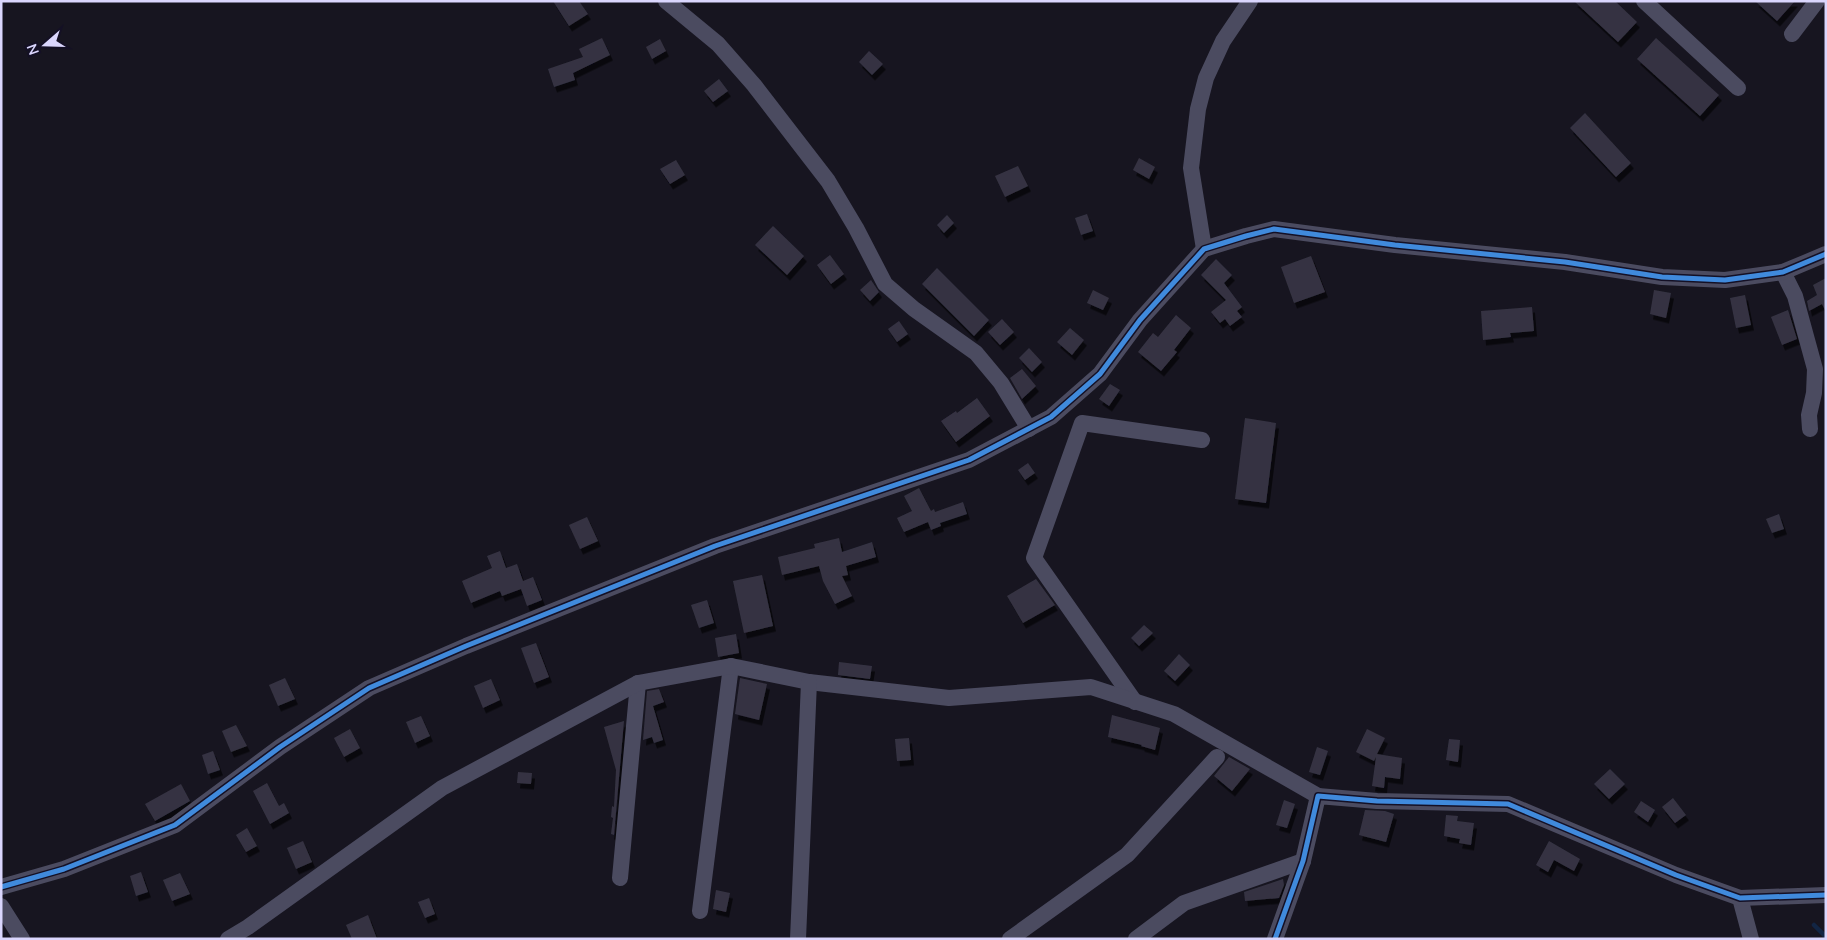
<svg xmlns="http://www.w3.org/2000/svg" width="1827" height="940" font-family="Mulish,sans-serif">
	<style>
		.lines { fill: none; stroke-linecap: round; stroke-linejoin: round }
		.stream { stroke: #122544; stroke-width: 4.5 }
		.building { fill: #353342; filter: url(#shadow) }
		.minor { stroke: #4b4b60; stroke-width: 16 }
		.cycleway-casing { stroke: #141025; stroke-width: 8 }
		.cycleway { stroke: #408adc; stroke-width: 5 }
	</style>
	<defs>
		<filter id="shadow"><feDropShadow dx="3" dy="5.5" stdDeviation="0" flood-color="#0009"/></filter>
	</defs>
	<rect width="100%" height="100%" fill="#171520"/>
	<g class="lines">
		<!-- stream -->
		<polyline class="stream" points="1814,925 1826,937"/>
	</g>
	<!-- building -->
	<g class="building">
		<polygon points="553,1 579,1 588,14 569,26"/>
		<polygon points="1574,1 1615,1 1637,22 1618,42"/>
		<polygon points="1755,1 1795,1 1777,21"/>
		<polygon points="602,38 610,55 573,73 575,80 554,87 548,69 583,57 579,49"/>
		<polygon points="1656,38 1719,95 1700,116 1637,59"/>
		<polygon points="660,39 666,51 652,59 646,47"/>
		<polygon points="869,51 883,64 872,75 859,62"/>
		<polygon points="719,79 728,91 713,102 704,91"/>
		<polygon points="1585,113 1631,163 1616,177 1570,128"/>
		<polygon points="1139,158 1155,167 1149,179 1133,170"/>
		<polygon points="676,160 685,175 670,184 660,169"/>
		<polygon points="1018,166 1028,186 1005,197 995,176"/>
		<polygon points="1087,214 1093,231 1081,235 1075,218"/>
		<polygon points="947,215 954,223 944,233 937,225"/>
		<polygon points="773,226 804,256 787,275 755,245"/>
		<polygon points="830,255 844,274 831,284 817,265"/>
		<polygon points="1311,256 1325,292 1294,303 1281,267"/>
		<polygon points="1216,259 1232,275 1224,283 1242,307 1237,311 1242,317 1230,326 1225,319 1220,323 1211,312 1226,300 1201,275"/>
		<polygon points="937,268 989,320 974,336 922,284"/>
		<polygon points="1826,278 1826,312 1822,304 1809,311 1807,301 1817,295 1813,285"/>
		<polygon points="871,280 879,292 870,301 860,290"/>
		<polygon points="1093,290 1109,298 1103,310 1087,303"/>
		<polygon points="1654,290 1671,293 1666,318 1650,314"/>
		<polygon points="1745,295 1751,325 1736,328 1730,298"/>
		<polygon points="1532,307 1534,331 1510,333 1511,337 1483,340 1481,311"/>
		<polygon points="1788,310 1797,339 1782,345 1771,317"/>
		<polygon points="1176,315 1191,328 1174,350 1177,352 1161,371 1138,352 1153,333 1158,337"/>
		<polygon points="1002,319 1014,332 1000,345 988,332"/>
		<polygon points="899,321 908,334 897,342 888,329"/>
		<polygon points="1070,328 1084,340 1072,355 1057,342"/>
		<polygon points="1029,348 1042,362 1032,372 1019,358"/>
		<polygon points="1022,369 1036,386 1022,399 1010,378"/>
		<polygon points="1110,384 1120,390 1109,406 1099,399"/>
		<polygon points="977,398 990,416 956,442 941,421 956,411 957,413"/>
		<polygon points="1245,418 1276,423 1266,503 1235,499"/>
		<polygon points="1028,463 1035,473 1025,480 1018,470"/>
		<polygon points="919,488 931,511 934,509 935,512 963,502 967,514 940,523 941,526 931,530 928,522 904,532 897,518 912,511 904,496"/>
		<polygon points="1779,514 1784,529 1772,533 1766,519"/>
		<polygon points="587,517 598,541 580,549 569,525"/>
		<polygon points="839,538 842,552 872,542 876,557 846,566 848,575 842,576 852,596 835,604 823,581 819,566 782,575 778,557 815,548 814,544"/>
		<polygon points="500,551 506,568 517,564 523,581 533,577 542,600 527,606 521,589 502,596 500,591 471,603 462,581 492,568 487,556"/>
		<polygon points="762,575 773,626 744,633 733,581"/>
		<polygon points="1036,579 1055,605 1023,623 1007,596"/>
		<polygon points="707,600 714,623 699,628 691,605"/>
		<polygon points="1144,625 1153,633 1139,646 1131,638"/>
		<polygon points="736,634 739,653 718,657 715,638"/>
		<polygon points="536,643 549,677 534,683 521,648"/>
		<polygon points="1179,654 1190,665 1175,681 1164,671"/>
		<polygon points="839,662 872,666 870,679 838,675"/>
		<polygon points="285,678 295,699 278,706 269,685"/>
		<polygon points="740,678 767,684 759,720 735,714"/>
		<polygon points="491,679 500,700 483,708 474,686"/>
		<polygon points="659,689 664,702 653,706 663,740 654,743 652,737 643,740 647,691"/>
		<polygon points="1112,715 1160,728 1155,750 1141,746 1142,745 1108,737"/>
		<polygon points="421,716 430,736 415,743 406,722"/>
		<polygon points="624,721 614,835 611,834 613,818 611,817 612,806 614,807 616,770 604,727"/>
		<polygon points="236,725 247,746 231,752 222,731"/>
		<polygon points="350,729 360,748 344,757 334,738"/>
		<polygon points="1367,729 1385,738 1377,754 1402,758 1400,779 1385,777 1384,788 1372,786 1376,757 1374,761 1356,752"/>
		<polygon points="909,738 911,760 897,761 895,739"/>
		<polygon points="1449,739 1460,740 1458,762 1446,760"/>
		<polygon points="1317,747 1328,751 1320,775 1309,772"/>
		<polygon points="213,751 220,770 208,774 202,755"/>
		<polygon points="1229,757 1250,769 1232,791 1214,776"/>
		<polygon points="1610,769 1625,784 1609,799 1594,784"/>
		<polygon points="518,772 532,773 531,784 517,783"/>
		<polygon points="267,783 279,806 284,803 289,813 270,824 253,791"/>
		<polygon points="181,784 190,801 155,821 145,804"/>
		<polygon points="1673,798 1686,815 1675,823 1662,807"/>
		<polygon points="1284,800 1295,804 1287,828 1276,825"/>
		<polygon points="1641,801 1655,810 1648,822 1634,812"/>
		<polygon points="1365,810 1385,811 1394,814 1386,842 1359,835"/>
		<polygon points="1446,815 1458,816 1457,821 1474,823 1471,845 1459,843 1460,839 1444,836"/>
		<polygon points="247,828 257,846 246,852 236,835"/>
		<polygon points="303,841 312,862 296,869 287,848"/>
		<polygon points="1549,841 1580,859 1574,871 1554,860 1548,872 1536,865"/>
		<polygon points="141,872 148,892 136,896 130,876"/>
		<polygon points="180,873 190,894 172,901 163,880"/>
		<polygon points="1283,879 1284,885 1279,898 1245,901 1244,892"/>
		<polygon points="716,890 730,893 726,912 713,909"/>
		<polygon points="429,898 435,914 425,918 418,902"/>
		<polygon points="368,915 377,939 352,939 346,925"/>
	</g>
	<g class="lines">
		<!-- minor -->
		<g class="minor">
			<polyline points="666,1 718,44 754,85 801,146 828,181 856,228 885,284 914,309 976,353 1001,383 1029,429"/>
			<polyline points="1644,1 1738,88"/>
			<polyline points="1792,34 1817,1"/>
			<polyline points="1204,249 1191,168 1198,109 1206,78 1223,41 1250,1"/>
			<polyline points="1783,272 1795,296 1815,369 1814,393 1809,415 1810,429"/>
			<polyline points="1135,702 1034,558 1082,423 1202,440"/>
			<polyline points="620,878 638,683"/>
			<polyline points="1,887 64,869 175,825 280,747 369,688 466,646 715,546 969,460 1051,417 1100,374 1140,320 1204,249 1246,236 1274,229 1395,245 1565,262 1662,277 1725,280 1783,272 1826,254"/>
			<polyline points="1740,898 1751,939"/>
			<polyline points="1,906 22,939"/>
			<polyline points="700,911 731,666"/>
			<polyline points="228,939 248,927 442,788 638,683 731,666 809,682 949,698 1091,687 1174,714 1318,796"/>
			<polyline points="798,939 809,682"/>
			<polyline points="1010,939 1127,855 1217,757"/>
			<polyline points="1136,939 1184,903 1303,861"/>
			<polyline points="1275,939 1303,861 1318,796 1377,801 1508,804 1676,875 1740,898 1826,895"/>
		</g>
		<defs>
			<g id="cycleway">
				<polyline points="1,887 64,869 175,825 280,747 369,688 466,646 715,546 969,460 1051,417 1100,374 1140,320 1204,249 1246,236 1274,229 1395,245 1565,262 1662,277 1725,280 1783,272 1826,254"/>
				<polyline points="1275,939 1303,861 1318,796 1377,801 1508,804 1676,875 1740,898 1826,895"/>
			</g>
		</defs>
		<!-- cycleway casing -->
		<use href="#cycleway" class="cycleway-casing"/>
		<!-- cycleway -->
		<use href="#cycleway" class="cycleway"/>
	</g>
	<!-- border -->
	<rect width="1827" height="940" fill="none" stroke="#dad6fd" stroke-width="5"/>
	<!-- north arrow -->
	<g transform="translate(45 45) rotate(250)" stroke="#141025" stroke-width="4" paint-order="stroke">
	<path d="M0-4L9 19L0 12L-9 19Z" fill="#dad6fd"/>
	<text y="-8" font-size="14" font-weight="bold" text-anchor="middle" fill="#dad6fd">N</text>
	</g>
</svg>
